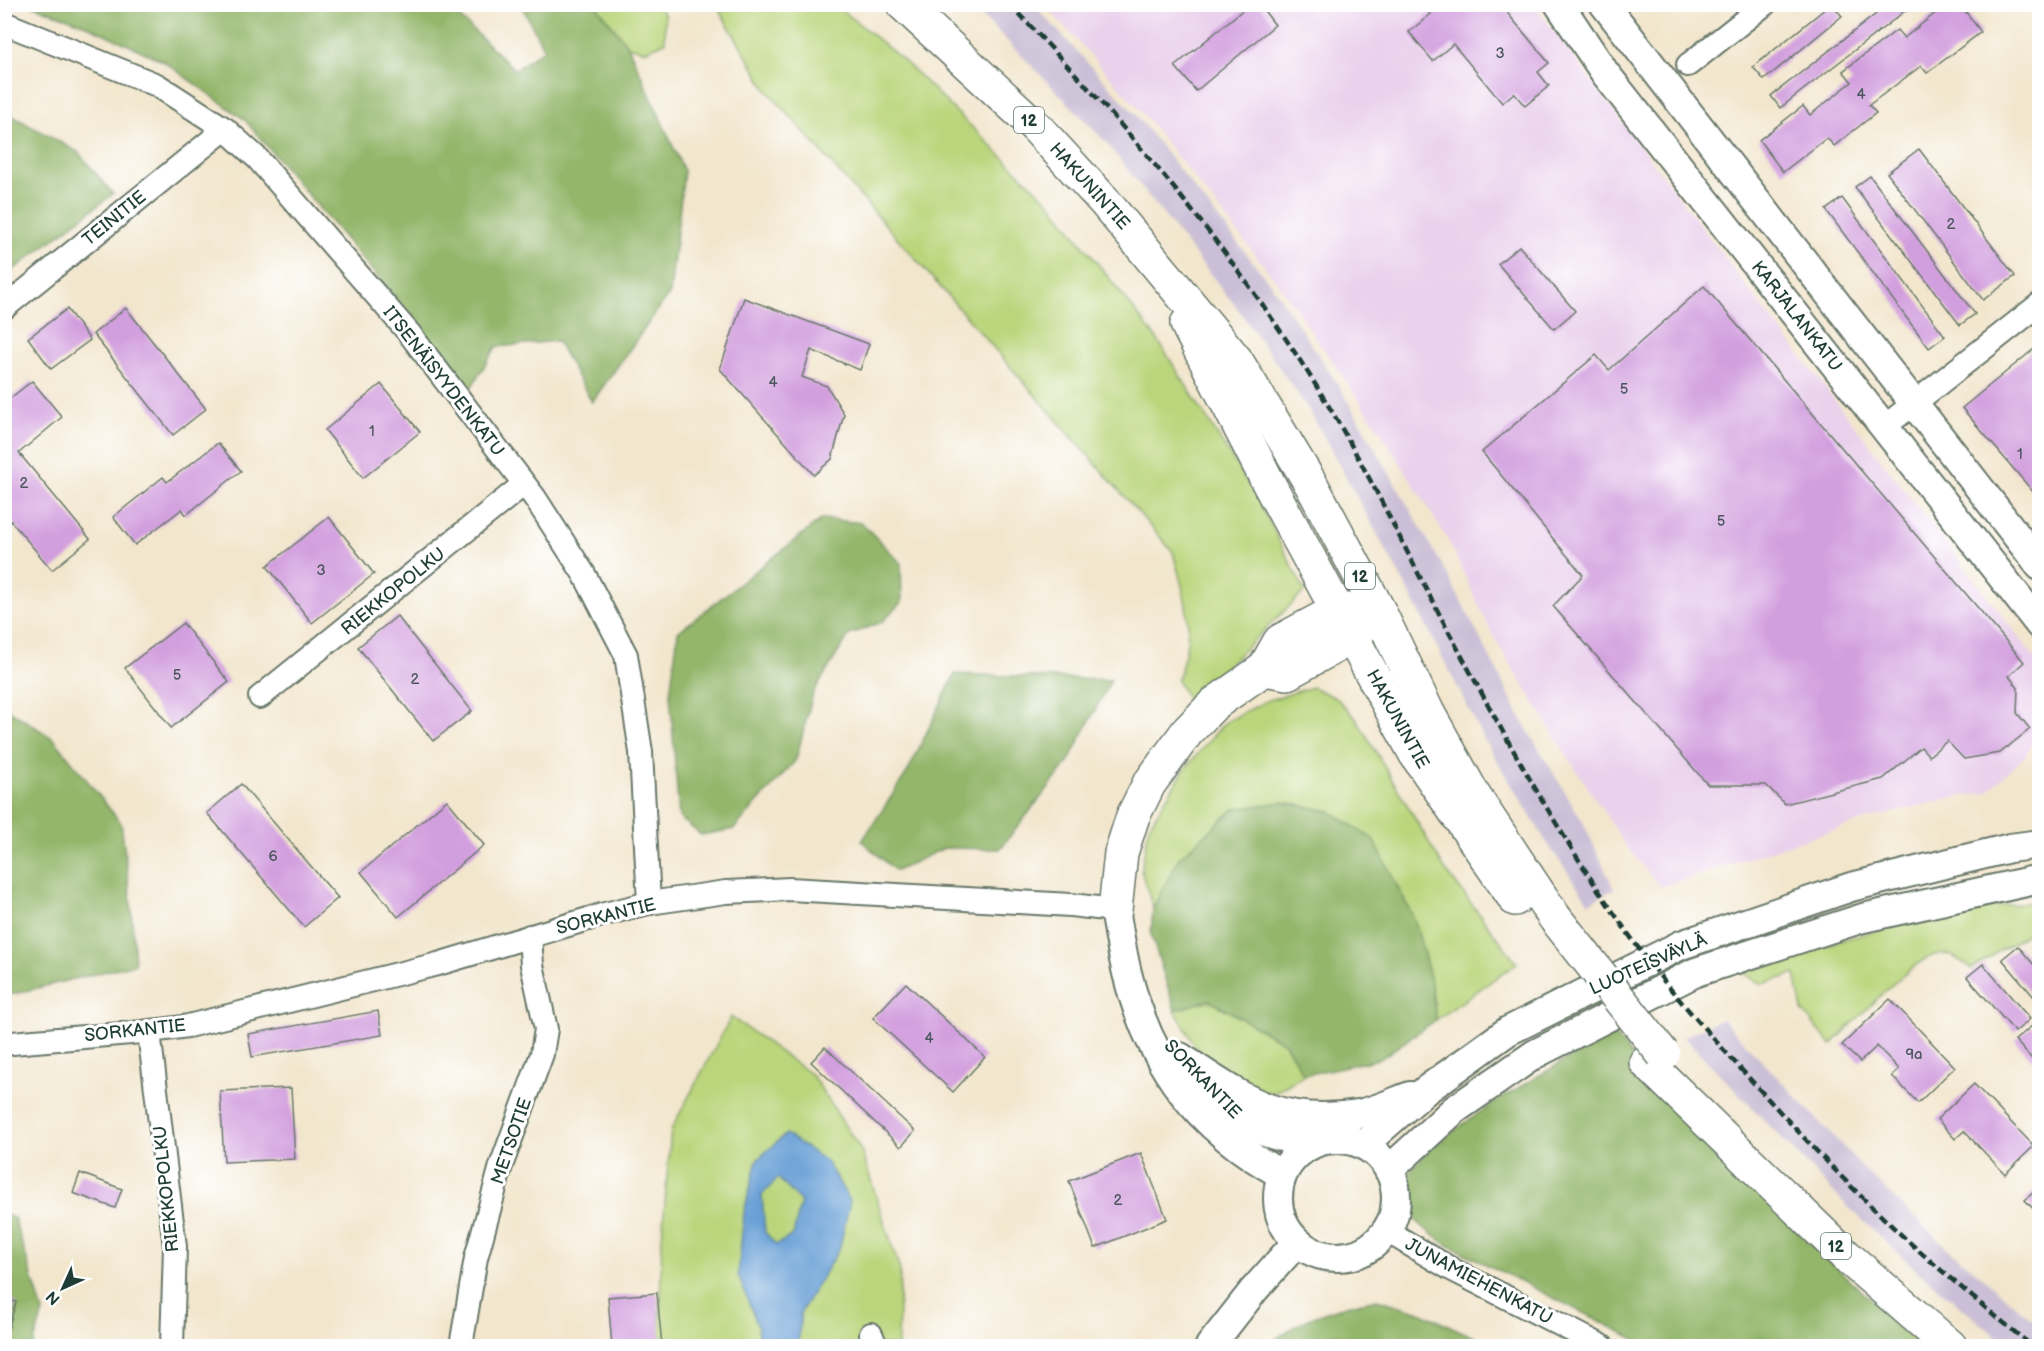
<svg xmlns="http://www.w3.org/2000/svg" width="2044" height="1351" font-family="'Balsamiq Sans',sans-serif">
	<style>
		.built { fill: #ead1ec }
		.industrial { fill: #cabfd6 }
		.green { fill: #bad57b; stroke: #6c8958; stroke-width: 1.5 }
		.forest { fill: #93b66b; stroke: #597a50; stroke-width: 1.5 }
		.water { fill: #689fd5; stroke: #446e84; stroke-width: 1.5; fill-rule: evenodd }
		.building { fill: #d29fde }
		.lines { fill: none; stroke-linecap: round; stroke-linejoin: round }
		.minor-casing { stroke: #69786a; stroke-width: 26 }
		.major-casing { stroke: #69786a; stroke-width: 32 }
		.highway-casing { stroke: #69786a; stroke-width: 36 }
		.minor { stroke: #fff; stroke-width: 22 }
		.major { stroke: #fff; stroke-width: 28 }
		.highway { stroke: #fff; stroke-width: 33 }
		.rail { stroke: #1f3d34; stroke-width: 4.5; stroke-dasharray: 9 4.5; stroke-linecap: butt }
		.highway-bridge-casing { stroke: #69786a; stroke-width: 36; stroke-linecap: butt }
		.highway-bridge { stroke: #fff; stroke-width: 33 }
		.labels { text-anchor: middle; stroke-width: 6; stroke-linejoin: round; paint-order: stroke }
		.number-label { font-size: 15px; fill: #4c565e }
		.shield { fill: #fff; stroke: #627771; stroke-width: 1.5 }
		.shield-label { font-size: 16px; font-weight: bold; fill: #1f3d34 }
		.street-label { font-size: 18px; fill: #1f3d34; stroke: #fff }
	</style>
	<rect width="100%" height="100%" fill="#fff"/>
	<filter id="ink" filterUnits="userSpaceOnUse"><feTurbulence type="fractalNoise" baseFrequency=".0167" numOctaves="2"/><feDisplacementMap in="SourceGraphic" scale="12" xChannelSelector="R" yChannelSelector="G"/><feConvolveMatrix kernelMatrix="1 2 1 2 8 2 1 2 1" color-interpolation-filters="sRGB"/></filter>
	<filter id="wash" filterUnits="userSpaceOnUse"><feTurbulence type="fractalNoise" baseFrequency=".008" numOctaves="4" result="noise"/><feDisplacementMap in="SourceGraphic" scale="24" xChannelSelector="R" yChannelSelector="G"/><feGaussianBlur stdDeviation="1.35" result="paint"/><feColorMatrix in="noise" values="0 0 0 0 0 0 0 0 0 0 0 0 0 0 0 0 0 1.4 0 .05"/><feComposite in="paint" operator="in"/></filter>
	<g filter="url(#wash)">
		<rect width="100%" height="100%" fill="#f2e6cd"/>
		<!-- built -->
		<polygon class="built" points="1045,5 1534,5 1743,282 2039,663 2039,722 2027,754 1986,793 1950,798 1868,819 1660,887 1626,846 1563,749 1493,636 1448,540 1381,432 1280,286 1141,111"/>
		<!-- industrial -->
		<g class="industrial">
			<polygon points="972,5 1034,5 1136,115 1273,287 1344,394 1445,570 1524,724 1583,822 1614,889 1589,903 1547,843 1486,743 1409,592 1309,410 1241,313 1105,141"/>
			<polygon points="1722,1019 1870,1175 1945,1246 2039,1325 2039,1346 2008,1346 1921,1274 1845,1204 1684,1037"/>
		</g>
		<!-- green -->
		<g class="green">
			<polygon points="596,5 658,5 665,16 665,42 645,51 628,46"/>
			<path d="M716 5H836L903 60 1051 204 1157 339 1257 498 1305 591 1212 681 1187 698 1177 680C1197 630 1186 602 1173 552L767 90Z"/>
			<polygon points="1312,687 1336,698 1356,718 1444,868 1517,963 1436,1020 1430,977 1179,858 1153,908 1141,870 1149,826 1184,770 1224,723 1266,701"/>
			<path d="M2039 902V947L2028 933 1971 969C1962 961 1950 952 1938 954 1911 959 1853 1024 1831 1045L1802 1010 1795 974 1762 984 1741 972C1838 940 1937 909 2039 902Z"/>
			<polygon points="1209,1000 1285,1043 1304,1075 1272,1094 1245,1086 1196,1048 1175,1010"/>
			<polygon points="731,1017 812,1075 861,1150 900,1270 898,1346 659,1346 662,1238 671,1130"/>
		</g>
		<!-- forest -->
		<g class="forest">
			<polygon points="31,5 447,5 515,70 544,49 521,5 596,5 628,46 684,171 670,293 592,402 557,341 496,347 471,388 245,120 163,61 79,22"/>
			<polygon points="5,112 78,152 113,194 5,276"/>
			<polygon points="822,519 862,523 901,563 902,602 882,622 849,635 813,693 796,760 734,829 701,835 679,817 670,694 678,632"/>
			<polygon points="955,674 1111,680 1067,764 1000,849 944,848 896,871 862,841 908,771"/>
			<polygon points="4,707 54,739 121,823 131,902 135,964 5,996"/>
			<polygon points="1283,802 1330,811 1374,840 1415,921 1430,977 1436,1020 1380,1059 1304,1075 1285,1043 1209,1000 1175,1010 1151,934 1153,908 1179,858 1234,809"/>
			<path d="M1613 1034C1711 1145 1811 1254 1927 1346H1649L1448 1245C1425 1230 1399 1214 1406 1182 1413 1142 1574 1055 1613 1034Z"/>
			<polygon points="4,1213 14,1218 43,1312 33,1346 5,1346"/>
			<path d="M1377 1299 1420 1312 1493 1346H1268C1299 1317 1337 1307 1377 1299Z"/>
		</g>
		<!-- water -->
		<path class="water" d="M786 1134 826 1161 850 1201 840 1247 801 1312 798 1346H758V1327L738 1275 744 1212 757 1160ZM778 1178 801 1202 793 1235 776 1245 765 1232 762 1195Z"/>
		<g id="blocks">
			<!-- building -->
			<g class="building">
				<polygon points="1250,4 1259,4 1275,25 1196,91 1175,66"/>
				<polygon points="1423,4 1500,4 1549,63 1538,72 1549,86 1525,106 1514,93 1502,103 1453,44 1433,61 1409,32 1431,14"/>
				<polygon points="1831,4 1842,16 1764,80 1753,67"/>
				<polygon points="1889,4 1914,4 1780,108 1771,96"/>
				<polygon points="1947,4 1960,4 1981,32 1927,73 1921,66 1869,105 1876,113 1834,146 1827,138 1783,172 1759,140 1803,106 1810,115 1852,82 1843,71 1897,30 1904,38"/>
				<polygon points="1919,149 2015,276 1983,300 1887,173"/>
				<polygon points="1870,176 1975,314 1960,325 1855,187"/>
				<polygon points="1842,198 1945,336 1929,348 1826,210"/>
				<polygon points="1519,246 1575,311 1554,329 1498,264"/>
				<polygon points="1704,286 2024,662 2009,676 2018,688 2017,713 2030,729 2000,753 1964,759 1947,741 1929,756 1921,747 1883,779 1785,804 1766,785 1708,785 1553,606 1583,575 1482,452 1596,355 1609,370"/>
				<polygon points="744,298 869,344 860,370 811,350 802,377 827,386 844,414 832,459 814,475 720,369"/>
				<polygon points="126,308 206,409 173,435 93,334"/>
				<polygon points="67,309 90,340 51,369 28,338"/>
				<polygon points="2040,344 2040,500 1962,408"/>
				<polygon points="32,381 62,417 19,453 90,539 52,570 4,513 4,403"/>
				<polygon points="381,384 420,432 363,478 325,430"/>
				<polygon points="218,443 241,471 186,515 182,509 135,545 113,517 163,477 167,482"/>
				<polygon points="329,517 374,574 312,623 267,566"/>
				<polygon points="397,616 472,711 433,741 358,647"/>
				<polygon points="183,623 229,682 171,728 125,668"/>
				<polygon points="241,784 338,898 304,927 207,813"/>
				<polygon points="447,800 484,845 398,917 361,872"/>
				<polygon points="2018,946 2040,972 2040,1004 2002,959"/>
				<polygon points="1983,964 2030,1019 2015,1032 1967,977"/>
				<polygon points="906,983 985,1057 953,1092 873,1018"/>
				<polygon points="1890,999 1955,1067 1918,1103 1892,1076 1899,1069 1877,1046 1860,1062 1842,1045"/>
				<polygon points="378,1011 382,1035 252,1057 248,1034"/>
				<polygon points="2032,1026 2040,1034 2040,1068 2015,1040"/>
				<polygon points="825,1047 915,1131 901,1147 811,1062"/>
				<polygon points="1974,1084 2034,1146 2005,1174 1964,1131 1955,1139 1937,1119"/>
				<polygon points="291,1088 295,1159 224,1162 220,1091"/>
				<polygon points="1141,1153 1167,1219 1095,1248 1069,1181"/>
				<polygon points="80,1173 122,1189 115,1208 73,1193"/>
				<polygon points="2040,1186 2040,1216 2025,1200"/>
				<polygon points="657,1293 662,1346 612,1346 608,1297"/>
				<polygon points="4,1298 16,1302 5,1340 4,1340"/>
			</g>
		</g>
	</g>
	<g filter="url(#ink)">
		<use href="#blocks" fill-opacity="0" stroke="#69786a" stroke-width="1.5"/>
		<g class="lines">
			<defs>
				<g id="minor">
					<polyline points="4,23 157,85 225,129 257,158 409,333 535,498 584,574 626,655 641,752 649,903"/>
					<polyline points="1688,65 1765,4"/>
					<polyline points="4,308 225,129"/>
					<polyline points="1884,427 2040,304"/>
					<polyline points="260,697 524,484"/>
					<polyline points="149,1032 175,1247 172,1346"/>
					<path d="M4 1044C65 1037 127 1036 188 1026L438 964 605 914 649 903 726 892 790 889 1071 905 1115 910"/>
					<polyline points="1387,1231 1451,1269 1602,1346"/>
					<polyline points="871,1334 876,1346"/>
					<polyline points="461,1346 476,1258 501,1166 542,1054 546,1029 532,965 530,936"/>
				</g>
				<g id="major">
					<polyline points="1559,4 1605,73 2040,625"/>
					<polyline points="1604,4 2040,566"/>
					<path d="M1115 910C1119 931 1122 953 1127 973 1150 1065 1198 1129 1281 1174"/>
					<path d="M1180 1057C1243 1098 1278 1127 1358 1114 1375 1111 1394 1102 1410 1096"/>
					<path d="M1205 1085C1243 1127 1256 1132 1310 1144"/>
					<circle cx="1337" cy="1198" r="59"/>
					<polyline points="1364,1144 1426,1090 1508,1031 1681,945 1851,887 2010,848 2040,844"/>
					<polyline points="1389,1170 1454,1110 1535,1054 1696,972 1863,918 2040,879"/>
					<polyline points="1210,1346 1254,1290 1297,1242"/>
				</g>
				<g id="highway">
					<polyline points="903,4 1036,127 1104,201 1236,360 1311,484 1378,609 1428,713 1474,796 1555,918"/>
					<polyline points="1187,324 1270,486 1415,753 1515,899"/>
					<polyline points="1264,669 1287,673 1352,637 1366,622"/>
					<polyline points="1115,910 1121,853 1133,816 1149,784 1187,732 1214,704 1264,669 1280,641 1338,610 1359,610"/>
					<polyline points="1646,1062 1845,1255 1950,1346"/>
				</g>
			</defs>
			<!-- minor casing -->
			<use href="#minor" class="minor-casing"/>
			<!-- major casing -->
			<use href="#major" class="major-casing"/>
			<!-- highway casing -->
			<use href="#highway" class="highway-casing"/>
			<!-- minor -->
			<use href="#minor" class="minor"/>
			<!-- major -->
			<use href="#major" class="major"/>
			<!-- highway -->
			<use href="#highway" class="highway"/>
			<!-- rail -->
			<path class="rail" d="M1009 4C1129 127 1238 257 1328 405 1366 468 1398 535 1432 600 1494 718 1559 838 1637 946 1665 985 1698 1021 1730 1057 1795 1129 1861 1201 1934 1264 1966 1292 1999 1319 2032 1346"/>
			<defs>
				<polyline id="highway-bridge" points="1555,918 1663,1054"/>
			</defs>
			<!-- highway-bridge casing -->
			<use href="#highway-bridge" class="highway-bridge-casing"/>
			<!-- highway-bridge -->
			<use href="#highway-bridge" class="highway-bridge"/>
		</g>
	</g>
	<g class="labels">
		<!-- number labels -->
		<g class="number-label">
			<text x="1500" y="58">3</text>
			<text x="1861" y="99">4</text>
			<text x="1951" y="229">2</text>
			<text x="773" y="387">4</text>
			<text x="1624" y="394">5</text>
			<text x="372" y="436">1</text>
			<text x="2020" y="459">1</text>
			<text x="24" y="488">2</text>
			<text x="1721" y="526">5</text>
			<text x="321" y="575">3</text>
			<text x="177" y="680">5</text>
			<text x="415" y="684">2</text>
			<text x="273" y="861">6</text>
			<text x="929" y="1043">4</text>
			<text x="1914" y="1059">9a</text>
			<text x="1118" y="1205">2</text>
		</g>
		<!-- shield labels -->
		<g class="shield">
			<rect x="1014" y="107" width="30" height="26" rx="4.5"/>
			<rect x="1345" y="563" width="30" height="26" rx="4.5"/>
			<rect x="1821" y="1233" width="30" height="26" rx="4.5"/>
		</g>
		<g class="shield-label">
			<text x="1029" y="126">12</text>
			<text x="1360" y="582">12</text>
			<text x="1836" y="1252">12</text>
		</g>
		<!-- street labels -->
		<g class="street-label">
			<text transform="translate(1090 186) rotate(48)" y="6">HAKUNINTIE</text>
			<text transform="translate(114 218) rotate(-39)" y="6">TEINITIE</text>
			<text transform="translate(1797 316) rotate(52)" y="6">KARJALANKATU</text>
			<text transform="translate(444 381) rotate(52)" y="6">ITSENÄISYYDENKATU</text>
			<text transform="translate(393 591) rotate(-39)" y="6">RIEKKOPOLKU</text>
			<text transform="translate(1398 719) rotate(61)" y="6">HAKUNINTIE</text>
			<text transform="translate(606 916) rotate(-14)" y="6">SORKANTIE</text>
			<text transform="translate(1648 964) rotate(-24)" y="6">LUOTEISVÄYLÄ</text>
			<text transform="translate(135 1030) rotate(-6)" y="6">SORKANTIE</text>
			<text transform="translate(1203 1079) rotate(46)" y="6">SORKANTIE</text>
			<text transform="translate(511 1141) rotate(-71)" y="6">METSOTIE</text>
			<text transform="translate(166 1189) rotate(-96)" y="6">RIEKKOPOLKU</text>
			<text transform="translate(1479 1281) rotate(28)" y="6">JUNAMIEHENKATU</text>
		</g>
	</g>
	<!-- margin -->
	<rect width="2044" height="1351" fill="none" stroke="#fff" stroke-width="24"/>
	<!-- north arrow -->
	<g transform="translate(63 1288) rotate(225)" stroke="#ffffff" stroke-width="4.5" paint-order="stroke">
	<path d="M0-4.5L10 22L0 15L-10 22Z" fill="#1f3d34"/>
	<text y="-9" font-size="16" font-weight="bold" text-anchor="middle" fill="#1f3d34">N</text>
	</g>
</svg>
